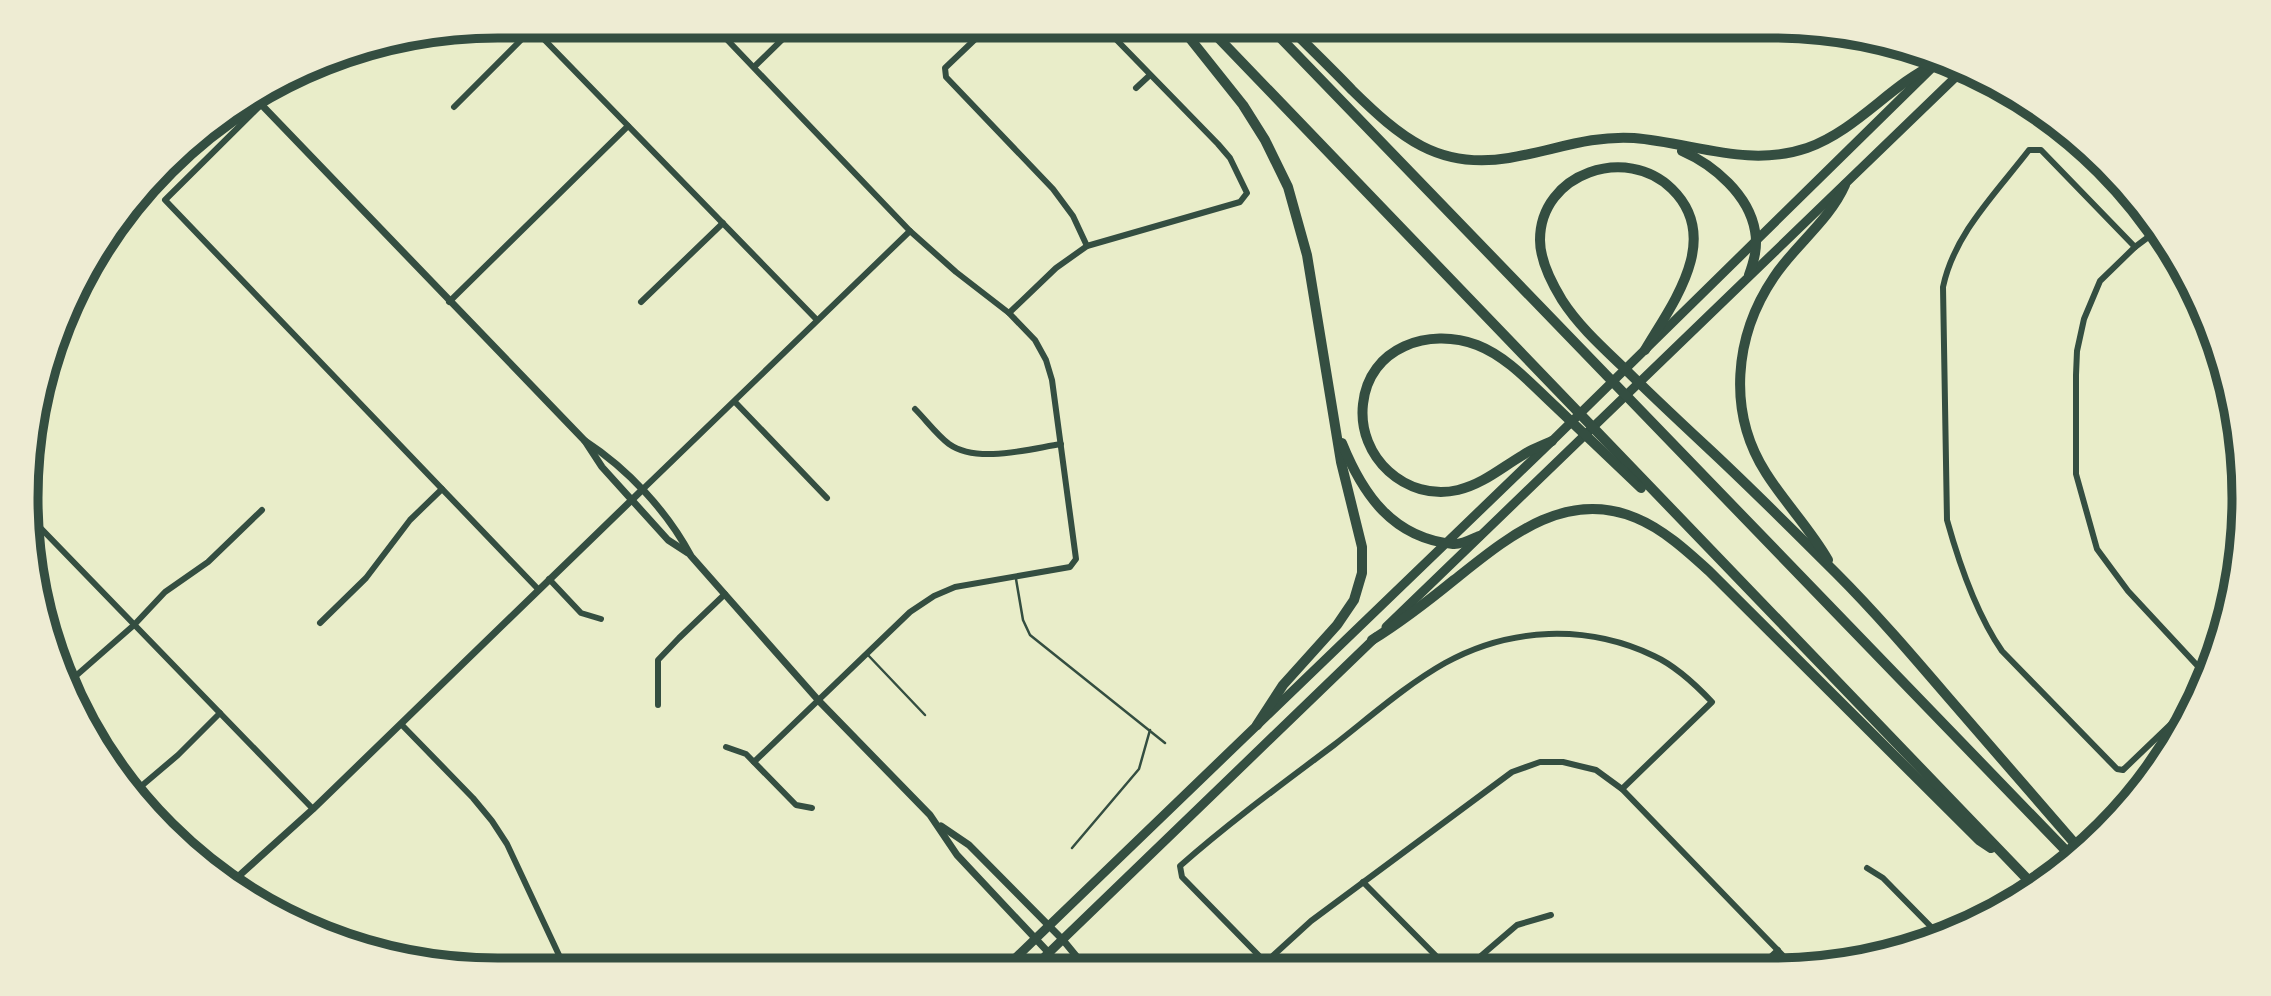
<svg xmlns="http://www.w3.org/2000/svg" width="2271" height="996" font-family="'Asap Condensed',sans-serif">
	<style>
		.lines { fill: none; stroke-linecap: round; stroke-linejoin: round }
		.service { stroke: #344e41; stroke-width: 2.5 }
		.minor { stroke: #344e41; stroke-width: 6 }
		.tertiary { stroke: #344e41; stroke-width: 7 }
		.secondary { stroke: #344e41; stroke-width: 9 }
		.motorway { stroke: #344e41; stroke-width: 10 }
		.rim { fill: none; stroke: #344e41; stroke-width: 9 }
	</style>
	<rect width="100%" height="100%" fill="#e9edc9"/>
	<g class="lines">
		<!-- service -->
		<g class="service">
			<polyline points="1016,579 1023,620 1030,635 1165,743"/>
			<polyline points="867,654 925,715"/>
			<polyline points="1072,848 1139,769 1150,730"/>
		</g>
		<!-- minor -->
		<g class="minor">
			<polyline points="531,26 817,320"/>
			<polyline points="714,26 910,231 956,272 1009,313 1035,340 1046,360 1052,380 1076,559 1070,567 955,587 934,596 910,612 754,762"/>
			<polyline points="989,26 945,68 946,77 1053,189 1073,216 1087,246"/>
			<polyline points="754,67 796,26"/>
			<polyline points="289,77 165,200 538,589"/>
			<polyline points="1136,88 1150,75"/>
			<polyline points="454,107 533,28"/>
			<polyline points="2159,229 2135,247 2100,281 2084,319 2077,351 2076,375 2076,474 2097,549 2128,591 2207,676"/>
			<path d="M2135 247 2041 150H2029C1996 193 1954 234 1943 287L1947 520C1959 563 1977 615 2002 651L2117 769 2123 770 2194 702"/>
			<polyline points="449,302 628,126"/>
			<polyline points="641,302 723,223"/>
			<polyline points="1009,313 1056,268 1087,246 1240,202 1247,193 1230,158 1218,144 1103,26"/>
			<polyline points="735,402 827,498"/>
			<path d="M915 409C926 420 937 435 949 444 977 464 1029 449 1061 444"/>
			<polyline points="642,490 910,231"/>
			<polyline points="28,515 313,809"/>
			<polyline points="549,579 581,613 601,619"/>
			<polyline points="320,623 366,578 410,520 442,489"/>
			<polyline points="70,681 134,625 165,592 208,562 262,510"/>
			<polyline points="658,705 658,660 679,638 725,594"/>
			<polyline points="401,724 473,798 492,821 507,844 566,970"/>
			<polyline points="726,747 746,754 796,805 812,808"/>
			<polyline points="132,794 178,755 220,713"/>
			<polyline points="1867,868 1883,878 1941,937"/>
			<polyline points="1363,882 1447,967"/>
			<polyline points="1265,963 1311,921 1512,772 1540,762 1563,762 1596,770 1622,789 1793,966"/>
			<polyline points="1761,966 1778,950"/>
			<path d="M1270 967 1182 877 1180 866C1230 822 1282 784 1334 745 1370 717 1406 685 1445 663 1510 627 1587 624 1654 656 1676 666 1695 684 1712 702L1622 789"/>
			<polyline points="1468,967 1517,925 1551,915"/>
		</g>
		<!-- tertiary -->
		<g class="tertiary">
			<polyline points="253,96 585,441 602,467 668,540 688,553"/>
			<path d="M585 441C628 469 667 511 691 556L819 701 930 815 957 855 1063 968"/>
			<polyline points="941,826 969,845 1063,940 1086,968"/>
			<polyline points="231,883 313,809 642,490"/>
		</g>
		<!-- secondary -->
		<g class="secondary">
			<polyline points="1386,627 1964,69"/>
			<polyline points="1005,968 1552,441 1941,59"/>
			<polyline points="1033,968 1376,637"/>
		</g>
		<!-- motorway -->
		<g class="motorway">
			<polyline points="1180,26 1243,105 1265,140 1288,187 1307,255 1341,462 1362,547 1362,573 1354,600 1337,625 1283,685 1257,725"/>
			<polyline points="1207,26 2033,885"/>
			<polyline points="1269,26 2074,859"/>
			<path d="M1288 26C1309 47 1331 68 1352 90 1400 137 1438 170 1509 158 1552 151 1590 135 1634 138 1694 143 1748 168 1807 148 1857 130 1889 86 1935 64"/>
			<path d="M1682 151C1714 165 1749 195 1755 231 1758 247 1754 261 1749 275"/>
			<path d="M1645 350C1672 304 1723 239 1672 189 1627 144 1540 173 1540 240 1540 261 1551 282 1562 300 1578 325 1601 346 1622 366 1650 394 1679 421 1708 448 1751 488 1794 531 1836 573 1875 612 1911 654 1947 696 1992 748 2038 801 2083 853"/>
			<path d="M1552 441C1542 446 1531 449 1523 455 1501 468 1483 484 1458 490 1406 502 1357 457 1363 404 1369 347 1429 327 1477 345 1508 357 1532 385 1556 407 1584 434 1613 461 1641 488"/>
			<path d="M1342 443C1363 495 1393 538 1453 544 1461 545 1472 539 1479 536"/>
			<path d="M1828 560C1811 530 1785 503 1766 473 1727 412 1734 336 1774 277 1796 244 1829 221 1845 185"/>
			<path d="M1372 640C1401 622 1427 602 1454 580 1506 539 1564 488 1636 518 1663 529 1687 551 1709 571L1979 840 1991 848"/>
		</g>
	</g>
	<!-- crop -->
	<path d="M0 0H2271V996H0ZM498 38H1772A460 460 0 0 1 2232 498V498A460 460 0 0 1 1772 958H498A460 460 0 0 1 38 498V498A460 460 0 0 1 498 38Z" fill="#eeecd3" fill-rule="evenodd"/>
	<path class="rim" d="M498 38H1772A460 460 0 0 1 2232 498V498A460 460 0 0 1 1772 958H498A460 460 0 0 1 38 498V498A460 460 0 0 1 498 38Z"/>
</svg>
